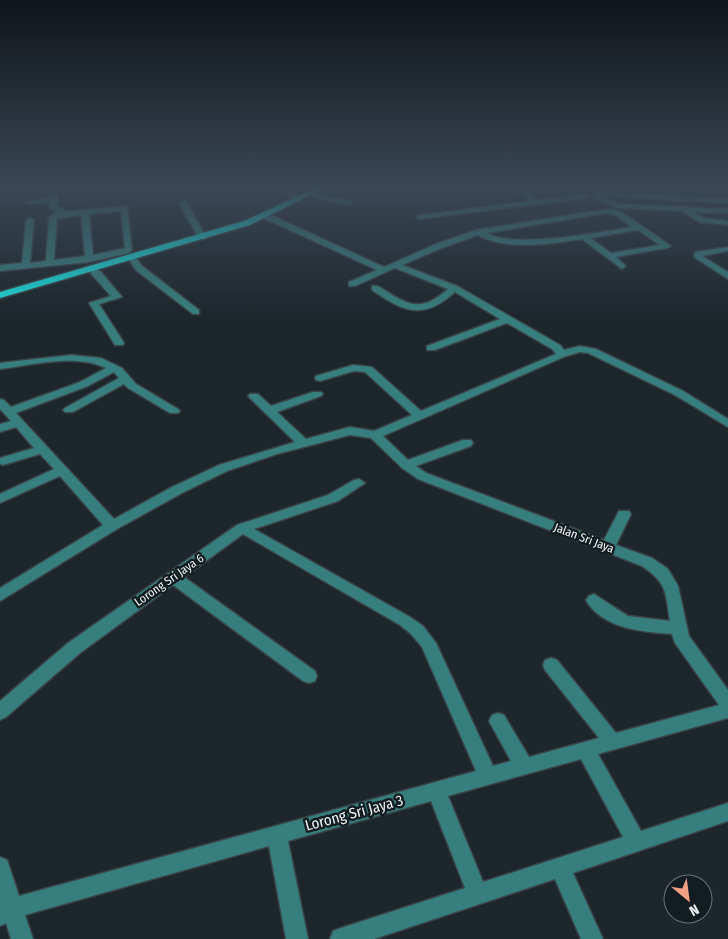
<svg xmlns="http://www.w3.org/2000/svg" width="728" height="939" font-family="'Fira Sans Condensed',sans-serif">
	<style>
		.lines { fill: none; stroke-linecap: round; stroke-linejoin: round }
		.minor-casing { stroke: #394348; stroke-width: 3 }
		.major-casing { stroke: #394348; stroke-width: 3 }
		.minor { fill: #377f7e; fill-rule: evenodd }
		.major { fill: #1cdbda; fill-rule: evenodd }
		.labels { text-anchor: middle; stroke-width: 5; stroke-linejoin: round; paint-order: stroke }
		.street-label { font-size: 12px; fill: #eef5f8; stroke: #131d21 }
		.near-street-label { font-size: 15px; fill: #eef5f8; stroke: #131d21 }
	</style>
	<rect width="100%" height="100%" fill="#1c262b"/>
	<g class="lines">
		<defs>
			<g id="minor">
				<path d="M47 186H53L59 199 57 207 63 208 64 212 127 206 132 250 129 253 89 262 0 271V265L22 263 26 220 30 218 34 220 30 263 46 261 49 218 57 211 49 208 51 202 29 204 25 202 51 197ZM121 211 125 248 93 255 89 214ZM81 215 85 256 54 260 57 219Z"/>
				<polygon points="281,186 288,186 300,198 300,202 294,202"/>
				<polygon points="481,186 489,186 480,191 476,191 476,189"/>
				<polygon points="511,186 518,186 538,200 586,194 590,196 586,198 420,219 416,217 420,215 530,201"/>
				<polygon points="306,192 349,201 353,203 349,205 309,196 305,194"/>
				<polygon points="598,192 728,199 728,203 604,196 618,204 728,209 728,213 693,212 704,218 728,221 728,225 699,222 682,211 616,208 595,198 594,196"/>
				<polygon points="180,201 186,201 206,237 205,239 199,239 179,203"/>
				<path d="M607 209 620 211 671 246 667 248 616 257 626 266 622 269 582 239C552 244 506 251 478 235L442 248 402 265 457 286 560 345 564 350 580 346 596 349 683 391 728 419V427L675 395 588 353 580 352 566 356 383 436 408 460 463 440H471L473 443 471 446 416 466 426 473 604 540 619 511H629L631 514 616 545 652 558 668 569 678 586 689 636 728 690V718L598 754 641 831 728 803V821L573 873 603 939H581L555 879 374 939H330L333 931 341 928 465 888 431 801 288 841 308 939H286L269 846 25 915 33 939H11L6 923 0 926V857L7 860 19 896 476 771 422 647 411 634 400 625 243 534 184 577 315 671 317 676 315 681 309 683 303 681 173 585 80 653 6 717 0 720V701L68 643 237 525 328 495 354 480 359 479 365 483 338 501 254 529 410 617 423 626 436 643 493 766 511 761 489 721 492 715 498 713 504 715 529 757 599 738 545 670 543 665 545 660 551 658 557 660 616 733 719 705 675 643 672 634C644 632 602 629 586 600L589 596 594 594 628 616 670 621C665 591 668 584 642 566L418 479 402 468 371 438 350 435 277 454 227 471 182 493 117 529 0 601V588L103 525 60 476 0 503V494L54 469 40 454 3 465 0 464V458L34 448 16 427 0 432V424L11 421 0 409V399L4 400 11 407 80 382 106 368C75 353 33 365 0 369V363L71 355 101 358 122 368 136 384 178 409 180 411 178 413H170L128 388 124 384 73 412H65L63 410 65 408 119 378 114 372 88 386 16 413 114 519 172 487 219 465 295 442 250 398 248 396 250 394H258L271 406 313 392H321L323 394 321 396 277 412 306 439 350 427 374 431 412 415 365 372 354 371 320 381 316 380 315 378 316 376 353 365 372 367 421 411 556 354 552 349 507 323 435 350H427V346L500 319 455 292C423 321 404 312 372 290V286C378 285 381 288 386 291 412 308 424 310 448 289L395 268 355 286H349V282L377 270 261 217V213H267L384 267 436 244 476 230ZM607 213 615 215 632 227C599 232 514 249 487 233ZM638 230 660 245 611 253 590 238ZM581 759 623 837 483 882 448 796Z"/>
				<polygon points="728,247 728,251 702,256 728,272 728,279 694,257 695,252"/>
				<polygon points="129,256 135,256 142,266 199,310 199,314 193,314 136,270 128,258"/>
				<polygon points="91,266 101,272 122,297 99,304 124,343 123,345 115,345 89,303 111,296 87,269"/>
			</g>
			<polygon id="major" points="320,186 328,186 250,225 0,298 0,292 244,221"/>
		</defs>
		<!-- minor casing -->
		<use href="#minor" class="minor-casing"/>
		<!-- major casing -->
		<use href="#major" class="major-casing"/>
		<!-- minor -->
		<use href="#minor" class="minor"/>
		<!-- major -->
		<use href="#major" class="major"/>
	</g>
	<!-- sky -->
	<linearGradient id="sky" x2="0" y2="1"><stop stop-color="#0f1518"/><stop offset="0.59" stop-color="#3a4755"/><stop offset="1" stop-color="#3a4755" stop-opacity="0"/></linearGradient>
	<rect width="728" height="317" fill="url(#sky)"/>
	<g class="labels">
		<!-- street labels -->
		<g class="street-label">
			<text transform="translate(584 538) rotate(21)" y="4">Jalan Sri Jaya</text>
			<text transform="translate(169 580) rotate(-35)" y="4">Lorong Sri Jaya 6</text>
		</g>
		<!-- near-street labels -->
		<g class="near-street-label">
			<text transform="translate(354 813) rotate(-15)" y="5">Lorong Sri Jaya 3</text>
		</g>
	</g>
	<!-- north arrow -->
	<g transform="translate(688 899) rotate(151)"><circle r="24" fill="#131d21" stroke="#6b7377"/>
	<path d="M0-4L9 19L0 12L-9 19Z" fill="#f39f84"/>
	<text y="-8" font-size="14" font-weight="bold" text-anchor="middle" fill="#eef5f8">N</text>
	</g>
</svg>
